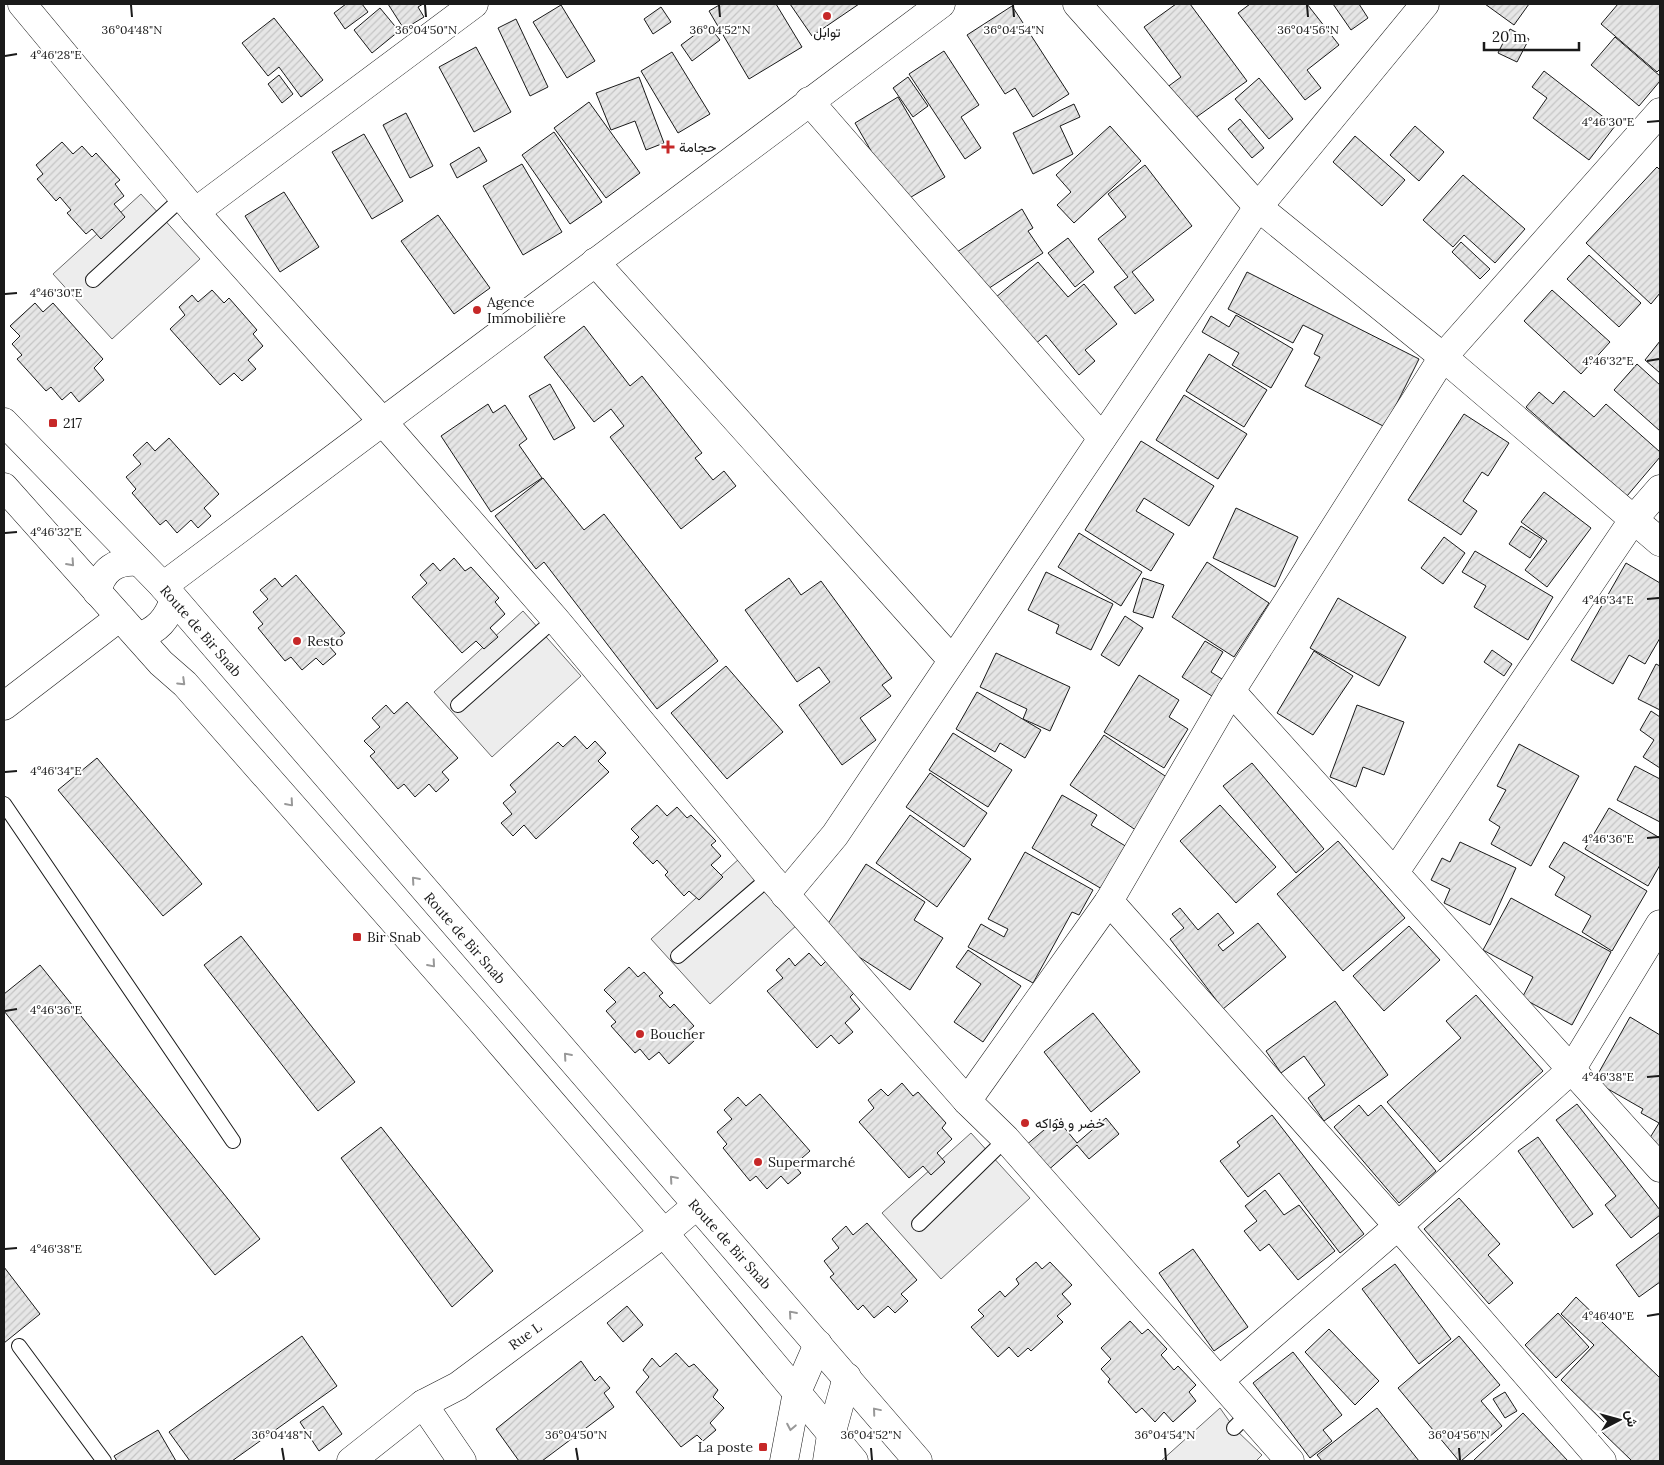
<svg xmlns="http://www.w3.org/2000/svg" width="1664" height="1465" font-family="Lora,Vazirmatn,serif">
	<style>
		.pitch { fill: #ededed; stroke: #6a6a6a }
		.building { fill: url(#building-hatch); stroke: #1a1a1a }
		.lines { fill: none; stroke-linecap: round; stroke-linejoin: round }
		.lane-casing { stroke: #1a1a1a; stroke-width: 16 }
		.street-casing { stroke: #1a1a1a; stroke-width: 29 }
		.secondary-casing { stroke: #1a1a1a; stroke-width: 29 }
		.primary-casing { stroke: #1a1a1a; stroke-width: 29 }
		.lane { stroke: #fff; stroke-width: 14 }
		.street { stroke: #fff; stroke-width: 28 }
		.secondary { stroke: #fff; stroke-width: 28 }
		.primary { stroke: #fff; stroke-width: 28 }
		.oneway { stroke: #989898 }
		.ticks { fill: none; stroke: #1a1a1a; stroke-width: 2 }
		.poi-dot { fill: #c62828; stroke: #fff; stroke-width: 2 }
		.labels { text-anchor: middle; stroke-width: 4; stroke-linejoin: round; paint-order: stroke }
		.poi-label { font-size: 14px; fill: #1a1a1a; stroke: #fff; text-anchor: start }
		.street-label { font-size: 14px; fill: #1a1a1a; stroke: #fff }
		.ticks-label { font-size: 12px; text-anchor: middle; fill: #1a1a1a; stroke: #fff; stroke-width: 4; stroke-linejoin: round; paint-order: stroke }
	</style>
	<defs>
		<pattern id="building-hatch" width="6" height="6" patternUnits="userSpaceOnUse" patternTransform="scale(1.25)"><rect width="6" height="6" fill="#e6e6e6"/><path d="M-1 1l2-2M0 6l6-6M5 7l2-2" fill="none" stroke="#c5c5c5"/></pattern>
	</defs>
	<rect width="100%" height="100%" fill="#fff"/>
	<!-- pitch -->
	<g class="pitch">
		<polygon points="141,194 200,259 112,339 53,274"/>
		<polygon points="523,611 581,676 492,757 434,692"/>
		<polygon points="740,858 798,924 710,1004 651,939"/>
		<polygon points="971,1133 1030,1198 941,1279 882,1213"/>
		<polygon points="1220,1408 1234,1428 1262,1455 1256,1461 1161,1461"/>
	</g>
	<!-- building -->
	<g class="building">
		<polygon points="346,4 362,4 368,12 345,29 334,13"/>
		<polygon points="388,4 423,4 418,7 424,17 404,29"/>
		<polygon points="721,4 776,4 802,47 749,79 709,11"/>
		<polygon points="790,4 859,4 812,36"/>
		<polygon points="1176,4 1190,4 1247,81 1191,121 1166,88 1181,77 1144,27"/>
		<polygon points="1250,4 1307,4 1339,45 1307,70 1321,88 1305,100 1238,13"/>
		<polygon points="1333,4 1359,4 1368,18 1351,30"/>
		<polygon points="1485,4 1529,4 1514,25"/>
		<polygon points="1618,4 1660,4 1660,69 1657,72 1601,24"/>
		<polygon points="561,5 595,61 567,78 533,22"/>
		<polygon points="1012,6 1069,94 1033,117 1015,88 1005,94 967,35"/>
		<polygon points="661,7 671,22 653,34 644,19"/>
		<polygon points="380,8 399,31 372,53 354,30"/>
		<polygon points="274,18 323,80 301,97 279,67 268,76 242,43"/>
		<polygon points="516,19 548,87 530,96 498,28"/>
		<polygon points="708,25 720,40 692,61 681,45"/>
		<polygon points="1510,29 1529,39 1517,62 1498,53"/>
		<polygon points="1615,37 1660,76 1660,81 1639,106 1591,65"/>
		<polygon points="476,47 511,112 474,132 439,67"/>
		<polygon points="944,51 979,105 961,117 981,148 965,159 909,74"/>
		<polygon points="672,52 710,114 678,133 641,71"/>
		<polygon points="1544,71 1615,126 1589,160 1533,118 1547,98 1532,87"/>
		<polygon points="279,75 293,94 282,103 268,84"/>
		<polygon points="639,77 664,143 646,150 635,121 611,130 596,93"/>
		<polygon points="908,77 928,106 913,117 893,88"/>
		<polygon points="1259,78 1293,119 1269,139 1235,99"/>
		<polygon points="898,97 945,177 901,203 855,123"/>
		<polygon points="589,102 640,173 606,198 554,128"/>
		<polygon points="1074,104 1080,117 1060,126 1073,154 1033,174 1013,133"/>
		<polygon points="406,113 433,166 410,178 383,125"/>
		<polygon points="1240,119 1264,148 1252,158 1228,129"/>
		<polygon points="1110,126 1141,161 1074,223 1057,205 1071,192 1056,175"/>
		<polygon points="1415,126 1444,152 1419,181 1390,155"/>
		<polygon points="554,132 602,202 570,224 522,155"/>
		<polygon points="364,134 403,201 372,219 332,152"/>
		<polygon points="1355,136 1405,180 1382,206 1333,162"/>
		<polygon points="62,142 73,154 82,146 92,157 96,153 120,180 115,184 124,196 114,204 125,217 101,239 92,229 86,234 67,213 71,210 60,197 56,201 37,179 43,174 36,165"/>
		<polygon points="479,147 487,161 457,178 450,164"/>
		<polygon points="522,164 562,232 523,255 483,186"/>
		<polygon points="1145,165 1192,226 1132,272 1154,300 1135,314 1114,287 1128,277 1098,239 1126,217 1108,194"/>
		<polygon points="1657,167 1660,170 1660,293 1651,304 1586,243"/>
		<polygon points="1463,175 1525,229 1495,263 1464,235 1453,247 1423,220"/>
		<polygon points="284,192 319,247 280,272 245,216"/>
		<polygon points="1022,209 1033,228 1028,231 1043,253 977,296 951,256"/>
		<polygon points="438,215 490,288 454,314 401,241"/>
		<polygon points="1068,238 1094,272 1075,287 1048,253"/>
		<polygon points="1461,242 1490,269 1480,279 1452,252"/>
		<polygon points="1589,255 1641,303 1619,327 1567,279"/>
		<polygon points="1038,262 1068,297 1084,284 1117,324 1085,350 1095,361 1079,375 1046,335 1028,350 989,303"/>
		<polygon points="1247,272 1419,359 1385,427 1305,386 1320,357 1314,354 1323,335 1303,325 1293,343 1228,309"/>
		<polygon points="212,290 224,303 229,298 257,330 253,334 263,346 248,360 256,369 242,381 234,373 220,385 170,329 185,315 179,307 192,295 198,302"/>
		<polygon points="1552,290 1610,342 1581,374 1524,321"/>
		<polygon points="35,303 43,312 53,303 103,359 94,368 104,380 79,402 71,392 62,400 51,387 46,391 17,359 22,355 12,344 20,336 10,326"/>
		<polygon points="1236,315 1293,349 1271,388 1232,365 1239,353 1202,332 1211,316 1229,327"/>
		<polygon points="584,326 630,386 642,376 702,453 695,458 713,480 724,471 736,486 681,529 610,437 624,426 611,409 594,422 544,357"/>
		<polygon points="1660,341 1660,373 1645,360"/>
		<polygon points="1209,354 1267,390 1244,427 1186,391"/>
		<polygon points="1637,364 1660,385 1660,431 1614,390"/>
		<polygon points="550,384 575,428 554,440 529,396"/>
		<polygon points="1564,391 1594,417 1606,404 1660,452 1660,457 1627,496 1526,407 1539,392 1553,404"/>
		<polygon points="1184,395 1247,434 1218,479 1156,440"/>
		<polygon points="488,404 493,413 505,405 527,439 519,445 542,478 491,512 441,436"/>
		<polygon points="1464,414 1509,443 1488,476 1482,472 1463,501 1477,511 1461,535 1408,500"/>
		<polygon points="169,438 219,494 204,508 211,516 198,528 191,520 177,533 166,520 160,525 132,493 136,489 126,477 141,464 133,455 147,442 155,451"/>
		<polygon points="1141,441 1214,486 1189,526 1144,498 1136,511 1174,534 1151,571 1085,530"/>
		<polygon points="543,478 584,530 604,514 718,661 657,709 544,562 536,569 495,516"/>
		<polygon points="1544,492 1591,528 1547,587 1525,570 1547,541 1521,522"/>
		<polygon points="1236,508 1298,537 1275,587 1213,558"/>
		<polygon points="1521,526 1542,539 1530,558 1509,544"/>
		<polygon points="1079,533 1142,572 1121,606 1058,567"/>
		<polygon points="1444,537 1465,553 1443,584 1421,568"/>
		<polygon points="1475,551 1553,597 1528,640 1474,607 1486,586 1462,572"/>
		<polygon points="454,558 465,571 471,567 499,598 495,602 505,614 490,628 498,637 484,649 476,641 462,653 412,597 427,583 420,575 433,563 440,571"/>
		<polygon points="1207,562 1269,603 1234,657 1172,617"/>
		<polygon points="1626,563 1660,583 1660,638 1645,664 1629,655 1613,684 1571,660"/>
		<polygon points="1046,572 1113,604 1091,650 1056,633 1059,625 1028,610"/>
		<polygon points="296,575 345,633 329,646 336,654 323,665 316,658 302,670 291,657 285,661 258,628 263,624 253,612 268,599 260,590 275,578 282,587"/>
		<polygon points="789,578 801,595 821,581 892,678 882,685 891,696 860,718 876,740 842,765 799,705 830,682 819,667 797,682 745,610"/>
		<polygon points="1143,578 1164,585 1153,618 1133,612"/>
		<polygon points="1338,598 1406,637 1379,686 1310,648"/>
		<polygon points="1125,616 1143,628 1119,666 1101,655"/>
		<polygon points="1205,641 1223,652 1211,672 1225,681 1215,698 1182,677"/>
		<polygon points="1492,650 1512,664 1504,676 1484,662"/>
		<polygon points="1314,651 1353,676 1313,735 1277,713"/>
		<polygon points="996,653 1070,687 1050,731 1023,719 1027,709 980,687"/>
		<polygon points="1656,664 1660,666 1660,710 1638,699"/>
		<polygon points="726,666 783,732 727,779 671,713"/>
		<polygon points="1139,675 1179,700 1169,717 1188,729 1164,768 1104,732"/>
		<polygon points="977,692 1041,730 1025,758 1000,743 995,752 956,729"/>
		<polygon points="407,702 458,758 442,772 449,780 436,792 429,784 415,797 404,784 398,789 370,756 375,752 364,741 380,727 372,718 386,705 394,714"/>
		<polygon points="1357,705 1404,722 1384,775 1363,767 1356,787 1330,777"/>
		<polygon points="1651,711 1660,717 1660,768 1643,757 1654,740 1640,730"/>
		<polygon points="953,733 1012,770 988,807 929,770"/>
		<polygon points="1104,735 1174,782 1140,833 1070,785"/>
		<polygon points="575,736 587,749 595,741 606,753 598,761 609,772 536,839 524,825 513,836 501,823 512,814 503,803 516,792 510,785 558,742 563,747"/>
		<polygon points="1519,744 1579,776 1531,866 1491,844 1500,827 1489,820 1506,790 1497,786"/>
		<polygon points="97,758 202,884 163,916 58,790"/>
		<polygon points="1252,763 1324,849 1296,873 1223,786"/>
		<polygon points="1635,766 1660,779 1660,822 1617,800"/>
		<polygon points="930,773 987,813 964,847 906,807"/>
		<polygon points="1062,795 1097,815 1091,825 1127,847 1102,889 1032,848"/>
		<polygon points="657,805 667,816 677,807 687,818 691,815 716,841 711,845 721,856 711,865 723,877 699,900 689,891 684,896 665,875 668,872 657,860 653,864 633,843 639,837 631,829"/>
		<polygon points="1220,805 1276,867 1236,903 1180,841"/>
		<polygon points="1609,808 1660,838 1660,865 1648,886 1585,849"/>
		<polygon points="910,815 971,859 937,907 876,863"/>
		<polygon points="1338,841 1405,918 1343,971 1277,894"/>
		<polygon points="1460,842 1516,868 1490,925 1444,903 1450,889 1431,880 1442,858 1450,862"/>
		<polygon points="1564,842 1647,891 1612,951 1582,932 1591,916 1555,895 1565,877 1549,867"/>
		<polygon points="1025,852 1093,890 1079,915 1072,912 1033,983 968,947 981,924 1004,937 1008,929 988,919"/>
		<polygon points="866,864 925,902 914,920 943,938 910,990 822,933"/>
		<polygon points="1511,898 1611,952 1572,1025 1522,998 1533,977 1483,950"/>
		<polygon points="1180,908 1198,930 1218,913 1234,933 1218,945 1223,951 1258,923 1286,957 1223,1009 1170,939 1184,928 1172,914"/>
		<polygon points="1409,926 1440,960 1384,1011 1353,976"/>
		<polygon points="241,936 355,1082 318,1111 204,965"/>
		<polygon points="968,950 1021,986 983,1042 954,1022 981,984 956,967"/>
		<polygon points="809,953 821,966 826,961 854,993 850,997 860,1009 845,1023 853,1032 839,1044 831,1035 817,1048 767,991 783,978 776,970 789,958 795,966"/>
		<polygon points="40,965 260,1239 215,1275 4,1011 4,994"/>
		<polygon points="629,967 638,977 644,972 663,993 659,996 670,1008 674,1004 694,1026 687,1032 695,1040 669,1064 659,1052 649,1060 640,1049 635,1053 611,1026 616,1022 606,1011 616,1002 604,990"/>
		<polygon points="1476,995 1543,1071 1440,1162 1387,1102 1461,1038 1446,1021"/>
		<polygon points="1335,1001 1388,1075 1324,1121 1308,1098 1325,1085 1304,1056 1281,1073 1266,1051"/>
		<polygon points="1093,1013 1140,1072 1091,1112 1044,1052"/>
		<polygon points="1630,1017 1660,1035 1660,1148 1648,1141 1659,1123 1641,1113 1643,1109 1594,1081"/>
		<polygon points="902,1083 913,1096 918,1092 946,1123 942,1128 952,1139 937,1153 945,1162 931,1175 923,1166 909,1178 859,1122 874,1108 868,1100 881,1089 888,1096"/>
		<polygon points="760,1094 810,1151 794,1165 801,1173 788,1184 781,1176 767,1189 756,1176 750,1181 723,1148 727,1144 717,1132 732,1119 724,1110 738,1097 746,1106"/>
		<polygon points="1577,1104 1660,1210 1660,1215 1631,1238 1605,1205 1616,1196 1556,1120"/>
		<polygon points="1359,1105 1368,1116 1381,1105 1436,1171 1399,1203 1334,1127"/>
		<polygon points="1272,1115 1364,1234 1340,1253 1279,1173 1248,1197 1220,1161 1240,1146 1237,1142"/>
		<polygon points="1106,1118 1119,1134 1089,1159 1077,1145 1046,1172 1025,1146 1057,1119 1077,1143"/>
		<polygon points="381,1127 493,1271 452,1307 341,1158"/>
		<polygon points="1538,1137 1593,1214 1573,1228 1518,1151"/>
		<polygon points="1265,1190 1284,1215 1299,1205 1335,1251 1298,1280 1269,1244 1260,1251 1244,1231 1257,1221 1245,1206"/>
		<polygon points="1459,1198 1500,1244 1488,1255 1513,1283 1489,1304 1424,1229"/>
		<polygon points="867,1223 917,1280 901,1294 908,1301 895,1313 888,1306 874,1318 863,1305 858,1310 830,1277 834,1274 824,1261 839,1248 832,1239 846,1226 853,1235"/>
		<polygon points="1660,1232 1660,1282 1639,1297 1616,1265"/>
		<polygon points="1193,1249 1248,1327 1214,1351 1159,1273"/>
		<polygon points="1036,1262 1042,1269 1050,1262 1072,1285 1062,1294 1071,1304 1057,1316 1063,1322 1031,1351 1028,1348 1018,1357 1009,1347 998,1357 971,1327 984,1316 978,1310 1000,1291 1005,1297 1019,1284 1016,1279"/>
		<polygon points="1395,1264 1451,1339 1419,1364 1362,1289"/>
		<polygon points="4,1267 40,1314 4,1343"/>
		<polygon points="1576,1297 1660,1378 1660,1461 1632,1461 1602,1432 1608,1426 1561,1380 1594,1345 1561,1314"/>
		<polygon points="627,1306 643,1325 623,1342 607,1323"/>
		<polygon points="1558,1313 1589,1347 1556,1378 1525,1345"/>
		<polygon points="1130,1321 1142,1334 1148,1329 1167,1349 1161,1355 1174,1370 1178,1366 1196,1385 1189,1392 1196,1401 1173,1422 1164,1412 1155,1422 1142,1408 1136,1413 1108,1382 1110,1379 1101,1369 1111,1359 1101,1348"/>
		<polygon points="1329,1329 1379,1381 1355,1405 1305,1352"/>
		<polygon points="302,1336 337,1386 232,1461 190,1461 169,1432"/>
		<polygon points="1459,1336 1500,1385 1481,1401 1502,1426 1461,1461 1459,1461 1398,1388"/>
		<polygon points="1293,1352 1342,1415 1323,1430 1332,1441 1310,1458 1253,1383"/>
		<polygon points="676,1353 689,1367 694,1364 718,1390 713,1397 724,1408 710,1423 716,1430 703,1441 697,1435 681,1447 636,1392 649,1377 643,1370 652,1358 660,1367"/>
		<polygon points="581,1361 595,1381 600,1376 610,1388 604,1393 614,1407 542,1461 519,1461 496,1429"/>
		<polygon points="1505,1392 1517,1411 1505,1418 1493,1399"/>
		<polygon points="323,1406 342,1434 319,1451 300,1422"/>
		<polygon points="1377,1408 1419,1461 1322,1461 1317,1455"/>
		<polygon points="1523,1413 1568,1461 1473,1461"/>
		<polygon points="158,1430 176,1461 117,1461 114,1456"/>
	</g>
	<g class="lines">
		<defs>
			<g id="lane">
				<polyline points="93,280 183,197"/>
				<polyline points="458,705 555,619"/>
				<polyline points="4,804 233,1141"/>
				<polyline points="678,956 770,877"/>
				<polyline points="919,1224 1006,1139"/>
				<polyline points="19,1346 104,1461"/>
				<polyline points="1234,1428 1248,1414"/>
			</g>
			<g id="street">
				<polyline points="22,4 195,212 383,422 555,619 770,877 967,1101 1006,1139 1290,1461"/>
				<polyline points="809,101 1102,438"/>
				<polyline points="195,212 474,4"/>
				<polyline points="595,262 952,660"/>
				<polyline points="1231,691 1660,1168"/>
				<polyline points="1395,872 1633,520 1660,489"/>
				<polyline points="785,895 835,835 1258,207 1425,4"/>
				<polyline points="1109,901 1398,1226 1602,1461"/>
				<polyline points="967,1101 1109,901 1231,691 1443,357 1660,112"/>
				<polyline points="1220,1380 1398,1226 1571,1070 1660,924"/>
				<polyline points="423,1404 462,1461"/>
				<polyline points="351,1461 423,1404 458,1386 664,1233 696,1206"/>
			</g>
			<g id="secondary">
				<polyline points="1077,4 1258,207 1443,357 1660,542"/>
				<polyline points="163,586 941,4"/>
				<polyline points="4,706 120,617"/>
				<polyline points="784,1461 797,1392 818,1344"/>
				<polyline points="827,1461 831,1435 847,1377"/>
			</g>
			<g id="primary">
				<polyline points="4,422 163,586 918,1461"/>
				<polyline points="4,487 161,663 185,684 478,1017 664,1233 854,1461"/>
				<path d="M97 592C102 570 116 560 138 562"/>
				<path d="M138 637C158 630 167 619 174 600"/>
			</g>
		</defs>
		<!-- lane casing -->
		<use href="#lane" class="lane-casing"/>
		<!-- street casing -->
		<use href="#street" class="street-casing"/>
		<!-- secondary casing -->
		<use href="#secondary" class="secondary-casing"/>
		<!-- primary casing -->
		<use href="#primary" class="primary-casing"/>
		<!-- lane -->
		<use href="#lane" class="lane"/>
		<!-- street -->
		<use href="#street" class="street"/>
		<!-- secondary -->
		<use href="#secondary" class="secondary"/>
		<!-- primary -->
		<use href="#primary" class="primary"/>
	</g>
	<!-- one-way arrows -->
	<defs><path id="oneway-chevron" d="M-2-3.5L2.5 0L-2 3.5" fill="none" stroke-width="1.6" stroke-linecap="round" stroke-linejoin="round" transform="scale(1.25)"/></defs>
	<g class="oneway">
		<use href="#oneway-chevron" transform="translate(71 563) rotate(48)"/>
		<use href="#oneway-chevron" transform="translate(182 682) rotate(44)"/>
		<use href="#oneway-chevron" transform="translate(290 803) rotate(49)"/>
		<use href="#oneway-chevron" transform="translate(415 880) rotate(-131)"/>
		<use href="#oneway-chevron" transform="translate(432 964) rotate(49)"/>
		<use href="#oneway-chevron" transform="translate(567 1056) rotate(-131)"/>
		<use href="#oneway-chevron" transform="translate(673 1179) rotate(-131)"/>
		<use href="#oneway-chevron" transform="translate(792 1314) rotate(-131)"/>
		<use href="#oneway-chevron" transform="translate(876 1411) rotate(-130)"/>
		<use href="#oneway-chevron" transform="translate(791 1427) rotate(101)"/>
	</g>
	<!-- ticks -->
	<path class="ticks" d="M131 5 132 17M425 5 426 17M719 5 720 17M1013 5 1014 17M1307 5 1308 17M5 56 17 54M1647 122 1659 121M5 294 17 293M1647 361 1659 359M5 533 17 532M1647 599 1659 598M5 772 17 771M1647 838 1659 837M5 1011 17 1009M1647 1077 1659 1076M5 1249 17 1248M1647 1316 1659 1314M282 1448 284 1460M576 1448 578 1460M871 1448 872 1460M1165 1448 1166 1460M1459 1448 1460 1460"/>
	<!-- markers -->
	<g class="poi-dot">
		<circle cx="827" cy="16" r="5"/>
		<path d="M665.5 139.5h5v5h5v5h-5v5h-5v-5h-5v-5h5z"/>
		<circle cx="477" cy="310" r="5"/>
		<rect x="48" y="418" width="10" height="10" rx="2.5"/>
		<circle cx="297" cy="641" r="5"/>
		<rect x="352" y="932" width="10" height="10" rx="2.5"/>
		<circle cx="640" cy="1034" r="5"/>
		<circle cx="1025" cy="1123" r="5"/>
		<circle cx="758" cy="1162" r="5"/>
		<rect x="758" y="1442" width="10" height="10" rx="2.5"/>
	</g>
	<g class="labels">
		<!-- poi labels -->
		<g class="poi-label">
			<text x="827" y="37" text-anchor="middle">توابل</text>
			<text x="679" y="152">حجامة</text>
			<text x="487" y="307">Agence<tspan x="487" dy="16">Immobilière</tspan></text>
			<text x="63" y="428">217</text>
			<text x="307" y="646">Resto</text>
			<text x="367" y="942">Bir Snab</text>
			<text x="650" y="1039">Boucher</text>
			<text x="1035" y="1128">خضر و فواكه</text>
			<text x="768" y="1167">Supermarché</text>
			<text x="753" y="1452" text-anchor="end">La poste</text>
		</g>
		<!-- street labels -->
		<g class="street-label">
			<text transform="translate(201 631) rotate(49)" y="5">Route de Bir Snab</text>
			<text transform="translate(465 938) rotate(49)" y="5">Route de Bir Snab</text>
			<text transform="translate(730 1244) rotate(48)" y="5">Route de Bir Snab</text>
			<text transform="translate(525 1336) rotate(-36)" y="5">Rue L</text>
		</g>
	</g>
	<g class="ticks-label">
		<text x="132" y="34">36°04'48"N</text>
		<text x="426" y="34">36°04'50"N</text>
		<text x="720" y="34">36°04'52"N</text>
		<text x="1014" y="34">36°04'54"N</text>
		<text x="1308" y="34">36°04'56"N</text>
		<text x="56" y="59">4°46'28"E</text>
		<text x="1608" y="126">4°46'30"E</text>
		<text x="56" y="297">4°46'30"E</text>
		<text x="1608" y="365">4°46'32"E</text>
		<text x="56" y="536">4°46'32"E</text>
		<text x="1608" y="604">4°46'34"E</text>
		<text x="56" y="775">4°46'34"E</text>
		<text x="1608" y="843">4°46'36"E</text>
		<text x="56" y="1014">4°46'36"E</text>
		<text x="1608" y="1081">4°46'38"E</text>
		<text x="56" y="1253">4°46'38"E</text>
		<text x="1608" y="1320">4°46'40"E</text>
		<text x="282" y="1439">36°04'48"N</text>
		<text x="576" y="1439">36°04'50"N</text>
		<text x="871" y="1439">36°04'52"N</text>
		<text x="1165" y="1439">36°04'54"N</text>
		<text x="1459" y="1439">36°04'56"N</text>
	</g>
	<!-- border -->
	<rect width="1664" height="1465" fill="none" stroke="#1a1a1a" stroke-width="10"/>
	<!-- north arrow -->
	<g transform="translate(1619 1420) rotate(84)" stroke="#ffffff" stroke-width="4" paint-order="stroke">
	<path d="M0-4L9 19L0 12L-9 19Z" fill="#1a1a1a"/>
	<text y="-8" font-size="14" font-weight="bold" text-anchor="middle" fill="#1a1a1a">ش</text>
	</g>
	<!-- scale -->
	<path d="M1484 42v8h95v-8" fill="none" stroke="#1a1a1a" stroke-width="2.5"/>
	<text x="1492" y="42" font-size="15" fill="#1a1a1a" stroke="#ffffff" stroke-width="4" paint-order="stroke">20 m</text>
</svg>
